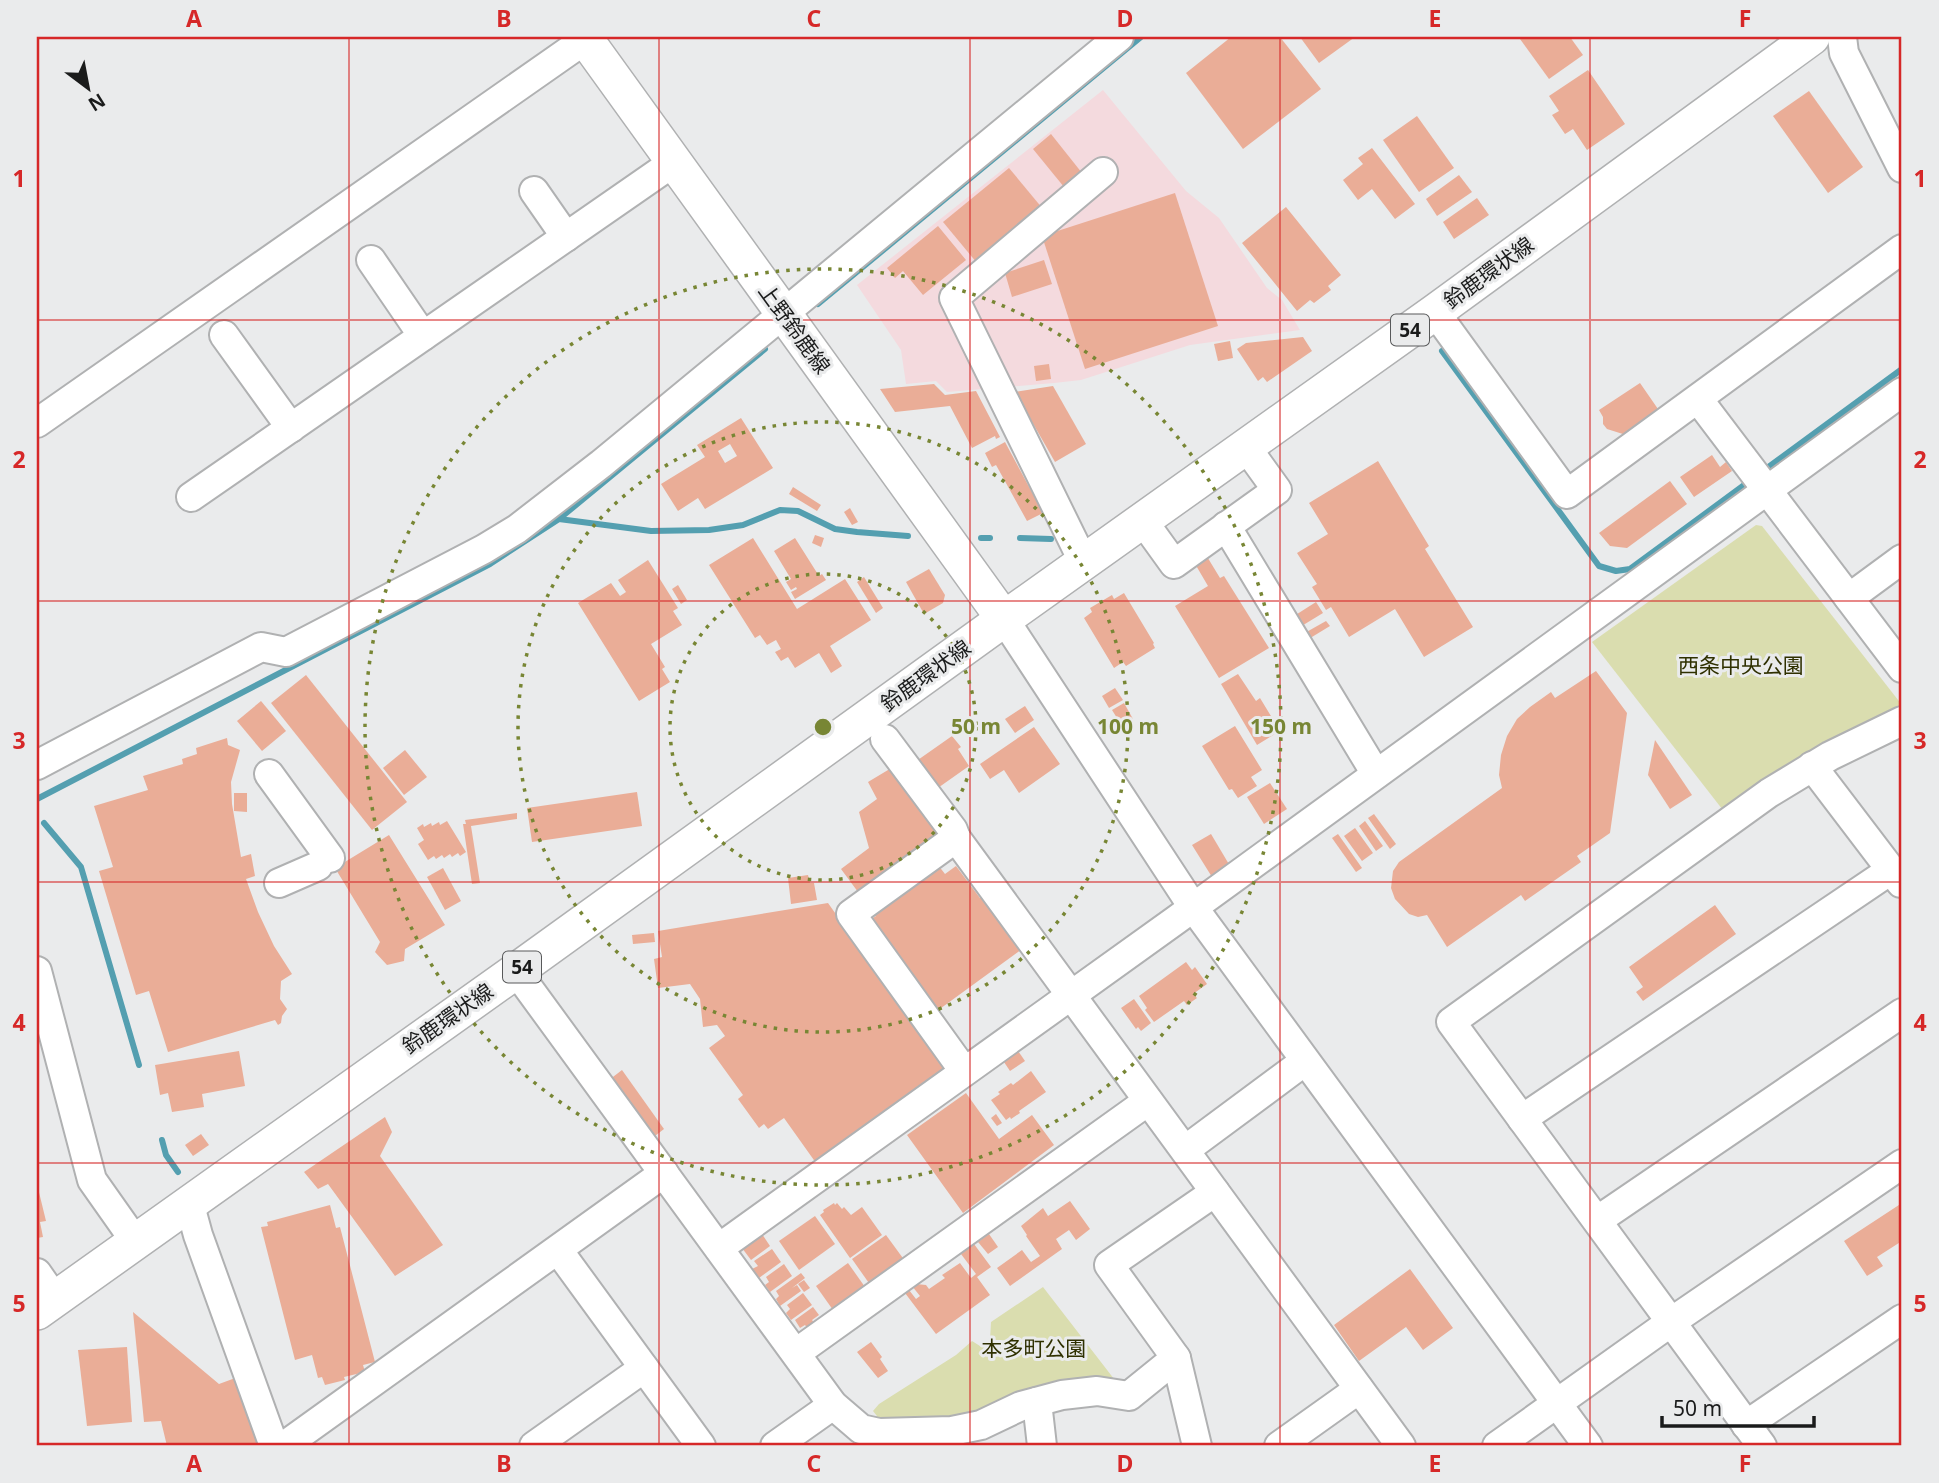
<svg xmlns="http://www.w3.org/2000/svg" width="1939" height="1483" font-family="'Noto Sans','Noto Sans JP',sans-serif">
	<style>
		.industrial { fill: #f4dade }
		.green { fill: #daddaf }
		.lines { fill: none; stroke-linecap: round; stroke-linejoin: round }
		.stream { stroke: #549fb0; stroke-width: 6 }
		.building { fill: #eaad97; fill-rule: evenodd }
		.minor-casing { stroke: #b0b1b2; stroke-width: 32 }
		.major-casing { stroke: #b0b1b2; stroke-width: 38 }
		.minor { stroke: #fff; stroke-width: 28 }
		.major { stroke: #fff; stroke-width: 35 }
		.grid { fill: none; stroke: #d62828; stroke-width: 2; stroke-opacity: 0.55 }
		.ring { fill: none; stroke: #788634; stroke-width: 3.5; stroke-dasharray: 3.5 7 }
		.labels { text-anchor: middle; stroke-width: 6; stroke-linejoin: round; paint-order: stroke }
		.shield { fill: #eaebec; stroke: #58595a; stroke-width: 2 }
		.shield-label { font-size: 19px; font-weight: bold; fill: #1a1b1b }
		.street-label { font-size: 21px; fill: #1a1b1b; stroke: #eaebec }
		.park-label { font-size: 21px; fill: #2f3000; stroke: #eaebec }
		.centre { fill: #788634; stroke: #eaebec; stroke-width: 3.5 }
		.ring-label { font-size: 21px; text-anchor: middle; font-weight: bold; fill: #788634; stroke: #eaebec; stroke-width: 6; stroke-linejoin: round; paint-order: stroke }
		.neatline { fill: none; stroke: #d62828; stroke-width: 2.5 }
		.grid-label { font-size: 23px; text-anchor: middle; font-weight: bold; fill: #d62828 }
	</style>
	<rect width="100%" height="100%" fill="#eaebec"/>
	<!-- industrial -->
	<polygon class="industrial" points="1103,90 1186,191 1219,218 1267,288 1282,300 1300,330 1190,345 1081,380 1054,383 947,392 936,381 906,384 901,350 857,285"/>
	<!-- green -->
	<g class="green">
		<polygon points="1756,525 1762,526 1902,705 1902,712 1726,814 1592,642"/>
		<polygon points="1043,1287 1121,1388 984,1419 868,1422 877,1416 873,1411 879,1404 956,1355 972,1341 980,1346 990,1341 991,1322"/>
	</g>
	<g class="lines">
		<!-- stream -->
		<g class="stream">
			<polyline points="818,304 1141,37"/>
			<polyline points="1442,351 1599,566 1616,571 1630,569 1751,480"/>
			<polyline points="1763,471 1902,369"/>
			<polyline points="559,519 651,531 709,530 743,525 780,510 798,511 835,529 857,532 908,536"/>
			<polyline points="981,538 990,538"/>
			<polyline points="1020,538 1051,539"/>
			<polyline points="37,799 490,564 559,519 765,349"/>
			<polyline points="44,823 81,867 139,1065"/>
			<polyline points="162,1140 166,1155 178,1172"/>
		</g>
	</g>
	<!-- building -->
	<g class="building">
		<polygon points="1231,37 1280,37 1321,89 1243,149 1186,73"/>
		<polygon points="1300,37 1355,37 1319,63"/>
		<polygon points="1524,37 1570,37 1583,55 1549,79 1520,39"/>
		<polygon points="1588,70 1625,124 1587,150 1573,129 1565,134 1552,115 1559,111 1549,96"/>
		<polygon points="1809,91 1863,167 1828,193 1773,116"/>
		<polygon points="1417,116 1454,168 1419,192 1383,140"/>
		<polygon points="1051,134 1082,173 1064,187 1033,149"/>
		<polygon points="1372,148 1415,204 1395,219 1372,189 1358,200 1343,180 1363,164 1358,158"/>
		<polygon points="1009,168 1043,209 977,263 943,222"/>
		<polygon points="1459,175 1472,192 1437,216 1426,199"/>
		<polygon points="1175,193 1218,326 1085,369 1042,236"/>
		<polygon points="1477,198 1489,215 1454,239 1443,222"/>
		<polygon points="1286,207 1341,275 1328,286 1331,290 1314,303 1310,300 1297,311 1242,243"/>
		<polygon points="938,226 966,260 923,295 903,271 895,278 887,268"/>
		<polygon points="1044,260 1052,284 1012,297 1005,273"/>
		<polygon points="1303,337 1312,351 1267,382 1263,377 1258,381 1237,349 1246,343"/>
		<polygon points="1230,341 1233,358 1218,361 1214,344"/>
		<polygon points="1049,364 1051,379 1036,381 1034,366"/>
		<polygon points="1640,383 1658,409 1651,414 1653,418 1626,435 1607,429 1603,424 1603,417 1599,410"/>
		<polygon points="934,384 945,395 976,391 1000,437 996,439 995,436 972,448 950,406 895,412 880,389"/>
		<polygon points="1053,386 1086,444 1055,462 1015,392"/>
		<path d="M741 418 773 468 705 509 698 498 678 511 661 484 705 457 697 445ZM730 444 737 456 725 463 718 451Z"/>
		<polygon points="1005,442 1043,513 1027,521 996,465 992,467 985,453"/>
		<polygon points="1712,455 1720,467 1726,462 1732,471 1694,497 1680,477"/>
		<polygon points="1378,461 1429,546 1425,549 1473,627 1424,657 1395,609 1349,637 1331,607 1326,610 1312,587 1317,584 1297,553 1328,534 1309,503"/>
		<polygon points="1670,481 1687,504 1627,548 1610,546 1599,533"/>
		<polygon points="793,487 821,505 817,511 789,494"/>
		<polygon points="850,508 858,522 852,525 844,512"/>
		<polygon points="815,535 824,538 821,547 812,543"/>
		<polygon points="753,538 797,609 845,579 871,620 830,646 842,666 831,673 819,653 795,668 788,657 781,661 775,652 781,649 776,640 767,645 760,635 755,638 709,565"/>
		<polygon points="795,538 819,576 822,574 826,580 795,599 791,592 797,589 796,587 791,590 786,582 791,579 774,551"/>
		<polygon points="1203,550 1220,578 1224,576 1269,648 1219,678 1175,606 1208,586 1191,557"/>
		<polygon points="648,560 678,608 673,611 682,625 651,644 665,667 662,669 670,682 639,701 578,603 611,583 620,596 626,592 618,580"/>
		<polygon points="929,569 945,595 943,603 924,614 906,582"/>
		<polygon points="864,577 883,608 876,613 857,582"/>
		<polygon points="678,585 687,600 681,604 672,589"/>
		<polygon points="1124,593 1154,643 1153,644 1155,648 1126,666 1123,662 1114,668 1084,618 1092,612 1090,608 1112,595 1114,599"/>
		<polygon points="1316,602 1323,613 1300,627 1294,616"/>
		<polygon points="1326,621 1330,626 1307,640 1303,634"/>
		<polygon points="1596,671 1627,713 1610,833 1577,856 1581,862 1525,901 1521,895 1447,947 1427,915 1418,917 1409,914 1395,899 1391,888 1393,871 1399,862 1502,788 1499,775 1501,755 1507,736 1517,719 1530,707 1551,692 1555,698"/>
		<polygon points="1238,674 1256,701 1260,698 1280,731 1257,745 1221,684"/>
		<polygon points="306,675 407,802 372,830 271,703"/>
		<polygon points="1115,688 1123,700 1109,708 1102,696"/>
		<polygon points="261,701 286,731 262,751 237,721"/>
		<polygon points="1124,703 1133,719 1122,726 1112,710"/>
		<polygon points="1025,706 1034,720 1015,733 1005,719"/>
		<polygon points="1235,726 1262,770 1251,777 1257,786 1238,798 1232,789 1229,790 1202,746"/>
		<polygon points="1034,727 1060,764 1019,793 1004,770 990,779 980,764"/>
		<polygon points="952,736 961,747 958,749 969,766 935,790 915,762"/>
		<polygon points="227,738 228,745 240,750 231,782 232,804 241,857 251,854 255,876 246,879 258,912 274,946 292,974 281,981 280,999 287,1009 282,1016 281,1023 278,1025 275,1020 168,1052 149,991 136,995 99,871 113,867 94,806 148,790 143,776 183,764 182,759 197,754 196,748"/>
		<polygon points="1655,740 1692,795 1670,809 1648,775"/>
		<polygon points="405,750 427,777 404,795 383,768"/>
		<polygon points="893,767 942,834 861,896 841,869 869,848 859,812 877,799 868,782"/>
		<polygon points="1270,783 1287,809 1264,824 1247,797"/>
		<polygon points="637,792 642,826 532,842 527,808"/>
		<polygon points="234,793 247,793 247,812 234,811"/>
		<polygon points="517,813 517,819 471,826 480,883 472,884 463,824 466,824 465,820"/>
		<polygon points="1374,814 1396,844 1390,849 1368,818"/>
		<polygon points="447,821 466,852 460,856 458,853 452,857 450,854 444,858 442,855 436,859 434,856 428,860 418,844 424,840 417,828 423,824 424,827 431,823 432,826 439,822 440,825"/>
		<polygon points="1365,821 1383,846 1376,851 1359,826"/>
		<polygon points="1355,828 1373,853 1362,861 1344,836"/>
		<polygon points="1211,834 1230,866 1212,877 1192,845"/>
		<polygon points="1338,834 1362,868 1356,872 1332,838"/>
		<polygon points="389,835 445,925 405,949 404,961 387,965 375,952 380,942 335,868"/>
		<polygon points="938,865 945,874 956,866 980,898 983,896 1022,949 937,1011 870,920 876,916 873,912"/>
		<polygon points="443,868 461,901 445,910 427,877"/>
		<polygon points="808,875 810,883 814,883 817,900 791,904 788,878"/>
		<polygon points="828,903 945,1068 816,1163 784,1118 768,1129 764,1124 759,1128 738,1099 743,1095 709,1048 725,1036 717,1025 703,1027 700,999 690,984 658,988 654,959 662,957 658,931"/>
		<polygon points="1715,905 1736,934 1643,1001 1636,992 1643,987 1629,967"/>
		<polygon points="654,933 655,942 633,944 632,935"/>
		<polygon points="1186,962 1192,970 1195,967 1207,984 1193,994 1197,998 1187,1005 1184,1001 1154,1022 1145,1010 1147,1008 1139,996"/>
		<polygon points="1134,999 1151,1023 1141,1031 1138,1027 1136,1029 1121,1008"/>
		<polygon points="1016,1048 1025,1061 1010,1071 1002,1059"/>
		<polygon points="239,1051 245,1086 202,1094 204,1107 172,1112 168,1093 160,1095 155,1065"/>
		<polygon points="622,1070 664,1129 651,1139 609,1080"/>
		<polygon points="1031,1071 1046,1092 1019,1111 1020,1113 1011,1119 1010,1117 1006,1120 991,1100 1000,1094 998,1092 1011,1083 1013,1085"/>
		<polygon points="966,1093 999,1139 1032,1115 1054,1145 963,1213 907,1135"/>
		<polygon points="996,1114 1002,1123 997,1126 991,1118"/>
		<polygon points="385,1117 392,1132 380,1156 443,1245 395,1276 328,1184 318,1189 304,1172"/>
		<polygon points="201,1134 209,1145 193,1156 185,1145"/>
		<polygon points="37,1184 46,1221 40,1222 43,1237 37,1238"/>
		<polygon points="1070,1201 1090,1229 1076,1240 1069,1230 1056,1239 1062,1249 1010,1286 997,1268 1022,1250 1031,1262 1040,1256 1026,1236 1027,1235 1021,1226 1043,1208 1048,1216"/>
		<polygon points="834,1203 835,1205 837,1203 842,1209 844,1207 851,1215 862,1207 882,1235 850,1258 820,1215 824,1212 823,1210"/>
		<polygon points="1902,1203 1902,1241 1877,1257 1883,1266 1867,1276 1844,1241"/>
		<polygon points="330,1205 336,1228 340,1227 375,1362 363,1365 365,1372 344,1377 345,1380 325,1385 322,1377 318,1378 312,1355 295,1360 261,1227 268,1226 267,1222"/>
		<polygon points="815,1216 835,1244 799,1270 779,1241"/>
		<polygon points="762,1234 770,1246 751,1260 742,1248"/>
		<polygon points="989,1234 998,1247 988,1254 978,1242"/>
		<polygon points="886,1235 905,1261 871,1286 852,1259"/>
		<polygon points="974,1244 991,1267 977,1277 990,1295 936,1334 905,1293 909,1290 916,1299 920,1296 912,1286 916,1284 926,1285 929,1289 945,1278 942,1275 960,1263 971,1278 976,1274 961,1254"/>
		<polygon points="772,1249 781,1262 759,1278 752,1269 758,1266 754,1261"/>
		<polygon points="848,1263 865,1287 833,1310 816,1286"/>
		<polygon points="784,1264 792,1276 770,1292 765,1285 769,1282 766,1277"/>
		<polygon points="1410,1269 1453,1328 1423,1350 1406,1327 1359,1361 1334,1325"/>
		<polygon points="801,1273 805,1278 792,1288 797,1285 801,1291 780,1306 776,1299 779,1296 776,1291"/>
		<polygon points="804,1280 810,1288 804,1292 798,1284"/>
		<polygon points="803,1293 812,1305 791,1320 786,1313 790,1309 787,1305"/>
		<polygon points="813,1307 819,1315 812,1320 815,1324 808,1329 805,1325 800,1328 795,1320"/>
		<polygon points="133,1312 219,1384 238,1377 262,1446 167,1446 161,1421 144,1422"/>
		<polygon points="871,1342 882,1357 880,1359 888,1371 878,1378 857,1352"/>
		<polygon points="127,1347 132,1422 87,1426 78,1350"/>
	</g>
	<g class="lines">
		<defs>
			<g id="minor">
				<polyline points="1842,37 1844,53 1902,168"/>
				<polyline points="534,191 566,237"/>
				<polyline points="371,260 423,336"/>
				<polyline points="1435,312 1567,494 1902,249"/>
				<polyline points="224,335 291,428"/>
				<polyline points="1698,399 1902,668"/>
				<polyline points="37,423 586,39"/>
				<polyline points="191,497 674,162"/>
				<polyline points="1143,521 1174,564 1277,490 1246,447"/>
				<polyline points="1226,526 1376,774"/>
				<polyline points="1084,563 954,298 1103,172"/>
				<polyline points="1849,598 1902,559"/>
				<polyline points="1004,619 1193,907 1588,1446"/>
				<polyline points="885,739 953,830 956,838"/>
				<polyline points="37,765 261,647 286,652 484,549 517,529 601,464 1119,37"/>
				<polyline points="1812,766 1901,883"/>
				<polyline points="269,774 330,858"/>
				<polyline points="279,883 318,866"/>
				<polyline points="37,971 92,1180 135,1241"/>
				<polyline points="516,971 833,1405 861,1429 879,1433 952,1431 981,1425 1021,1406 1062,1395 1097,1391 1129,1396 1176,1358 1197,1446"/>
				<polyline points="964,1071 851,914 956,838 1401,1446"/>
				<polyline points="1522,1119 1891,870"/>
				<polyline points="1185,1150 1305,1061"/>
				<polyline points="189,1202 198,1235 274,1446"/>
				<polyline points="1598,1220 1902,1013"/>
				<polyline points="719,1248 1176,920 1902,392"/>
				<polyline points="558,1250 701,1446"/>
				<polyline points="37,1273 55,1299"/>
				<polyline points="796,1353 1148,1101"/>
				<polyline points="1176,1358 1109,1265 1215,1192"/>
				<polyline points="1037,1402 1042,1446"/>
				<polyline points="1746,1425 1902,1319"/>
				<polyline points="284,1446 664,1173"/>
				<polyline points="534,1446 644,1368"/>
				<polyline points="775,1446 833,1405"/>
				<polyline points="1279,1446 1359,1389"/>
				<polyline points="1497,1446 1671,1322 1902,1164"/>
				<polyline points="1762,1446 1451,1022 1769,793 1830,756 1902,721"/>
			</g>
			<g id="major">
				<polyline points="584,37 1004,619"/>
				<polyline points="37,1312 516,971 1004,619 1435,312 1812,37"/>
			</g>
		</defs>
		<!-- minor casing -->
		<use href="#minor" class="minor-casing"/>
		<!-- major casing -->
		<use href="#major" class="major-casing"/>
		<!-- minor -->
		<use href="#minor" class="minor"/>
		<!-- major -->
		<use href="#major" class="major"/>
	</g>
	<!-- grid -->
	<path class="grid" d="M349 37V1446M659 37V1446M970 37V1446M1280 37V1446M1590 37V1446M37 320H1902M37 601H1902M37 882H1902M37 1163H1902"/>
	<!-- distance rings -->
	<g class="ring">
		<circle cx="823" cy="727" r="153"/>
		<circle cx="823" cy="727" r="305"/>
		<circle cx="823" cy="727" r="458"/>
	</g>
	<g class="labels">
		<!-- shield labels -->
		<g class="shield">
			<rect x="1391" y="314.5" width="38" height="31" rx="5"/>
			<rect x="503" y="951.5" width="38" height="31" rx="5"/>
		</g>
		<g class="shield-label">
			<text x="1410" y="337">54</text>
			<text x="522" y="974">54</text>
		</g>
		<!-- street labels -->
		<g class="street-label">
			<text transform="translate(1489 273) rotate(-36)" y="7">鈴鹿環状線</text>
			<text transform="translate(794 329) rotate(54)" y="7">上野鈴鹿線</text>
			<text transform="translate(926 676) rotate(-36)" y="7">鈴鹿環状線</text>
			<text transform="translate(448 1019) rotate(-35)" y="7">鈴鹿環状線</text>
		</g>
		<!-- park labels -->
		<g class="park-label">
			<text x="1741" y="673">西条中央公園</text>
			<text x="1034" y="1356">本多町公園</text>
		</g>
	</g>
	<circle cx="823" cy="727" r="10" class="centre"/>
	<g class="ring-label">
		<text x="976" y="734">50 m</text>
		<text x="1128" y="734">100 m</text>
		<text x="1281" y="734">150 m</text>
	</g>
	<!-- border -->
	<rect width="1939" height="1483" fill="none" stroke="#eaebec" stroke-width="77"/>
	<!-- north arrow -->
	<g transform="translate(88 88) rotate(148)" stroke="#eaebec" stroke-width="5" paint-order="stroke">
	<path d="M0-5L12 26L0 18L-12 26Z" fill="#1a1b1b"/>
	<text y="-10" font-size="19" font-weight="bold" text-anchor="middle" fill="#1a1b1b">N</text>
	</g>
	<!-- scale -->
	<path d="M1662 1416v10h152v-10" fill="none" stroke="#1a1b1b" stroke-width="3.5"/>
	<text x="1673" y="1416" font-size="21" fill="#1a1b1b" stroke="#eaebec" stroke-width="5" paint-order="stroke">50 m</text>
	<rect x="38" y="38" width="1862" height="1406" class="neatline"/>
	<g class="grid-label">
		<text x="194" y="27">A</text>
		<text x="504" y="27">B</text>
		<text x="814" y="27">C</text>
		<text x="1125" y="27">D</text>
		<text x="1435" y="27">E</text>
		<text x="1745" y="27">F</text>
		<text x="19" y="187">1</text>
		<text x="1920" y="187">1</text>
		<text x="19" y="468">2</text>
		<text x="1920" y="468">2</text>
		<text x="19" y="749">3</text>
		<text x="1920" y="749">3</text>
		<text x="19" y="1031">4</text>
		<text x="1920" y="1031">4</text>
		<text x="19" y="1312">5</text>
		<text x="1920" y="1312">5</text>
		<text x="194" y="1472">A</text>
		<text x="504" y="1472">B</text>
		<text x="814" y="1472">C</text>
		<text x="1125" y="1472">D</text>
		<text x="1435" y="1472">E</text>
		<text x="1745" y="1472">F</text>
	</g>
</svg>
